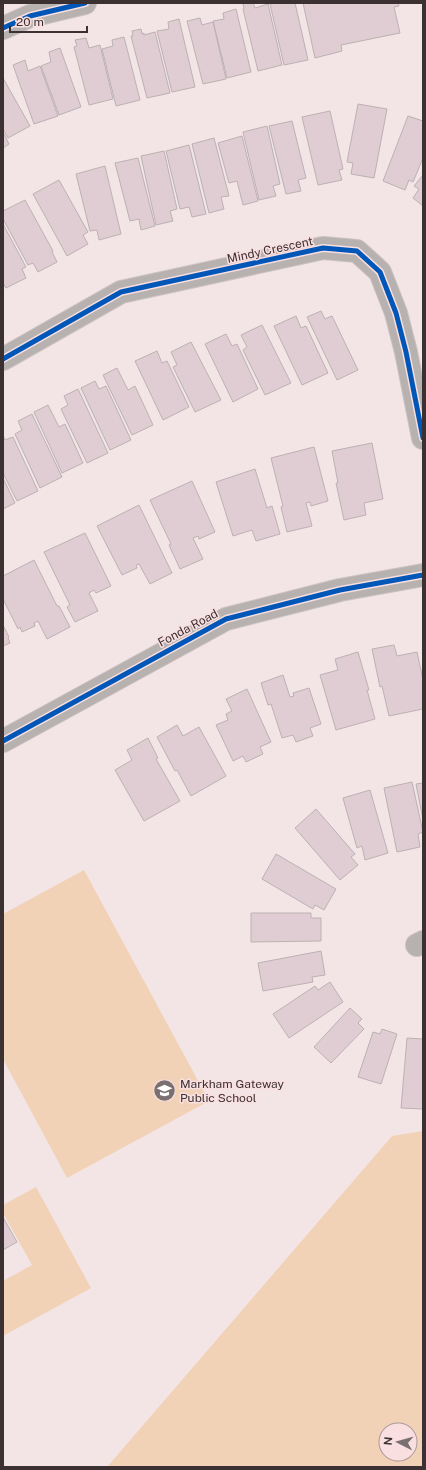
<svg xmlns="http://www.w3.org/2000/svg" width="426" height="1470" font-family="'Public Sans',sans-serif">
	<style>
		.green { fill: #f2d2b7; fill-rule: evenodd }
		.building { fill: #e0cdd3; stroke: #bbb1b3 }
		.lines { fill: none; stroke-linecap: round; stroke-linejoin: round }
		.minor-casing { stroke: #cdc2c3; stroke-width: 24 }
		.minor { stroke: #b7b1b0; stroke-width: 22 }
		.cycleway-casing { stroke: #f9dfe0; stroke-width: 8 }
		.cycleway { stroke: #0057b8; stroke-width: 5 }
		.labels { text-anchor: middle; stroke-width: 3; stroke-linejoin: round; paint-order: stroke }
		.street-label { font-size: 12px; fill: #3b3132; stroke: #f9dfe0 }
		.poi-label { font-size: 12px; fill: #3b3132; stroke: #f9dfe0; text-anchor: start }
	</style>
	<rect width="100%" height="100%" fill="#f3e5e6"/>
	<!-- green -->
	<g class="green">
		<polygon points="84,870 209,1101 67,1178 3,1059 3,914"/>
		<path d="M423 1131V1467H107L392 1136ZM386 1430H410V1454H386Z"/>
		<polygon points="36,1187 91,1288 3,1336 3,1281 32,1265 3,1213 3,1205"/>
	</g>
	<!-- building -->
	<g class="building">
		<polygon points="246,3 253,3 255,8 268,4 282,65 258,71 243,9 244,8 243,4"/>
		<polygon points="275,3 295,3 308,60 284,65 270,4"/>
		<polygon points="303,3 398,3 399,6 394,7 400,33 341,45 342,51 315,58"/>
		<polygon points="236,9 251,72 227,78 213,21 224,19 223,13"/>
		<polygon points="200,18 202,25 213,22 226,79 203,84 187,21"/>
		<polygon points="179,19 195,87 172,92 157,31 169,29 168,22"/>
		<polygon points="141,29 142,34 144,33 144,35 155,32 170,93 147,98 131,36 133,36 132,31"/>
		<polygon points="124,37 140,100 116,106 102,49 113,46 112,40"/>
		<polygon points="86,38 89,48 100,45 113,99 89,105 74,47 77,46 75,40"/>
		<polygon points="60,48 81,107 59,115 41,66 51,62 49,52"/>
		<polygon points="25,60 28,71 40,66 58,116 34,124 13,65"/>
		<polygon points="3,78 30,126 8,138 3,129"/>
		<polygon points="358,104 387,109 374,178 351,174 353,163 347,162"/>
		<polygon points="330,111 343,169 339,170 342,180 318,185 302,117"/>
		<polygon points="408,116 423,121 423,158 413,182 409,180 405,190 383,181"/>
		<polygon points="292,121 306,178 298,180 301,191 286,194 269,126"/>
		<polygon points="267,126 280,184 273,186 276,196 259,200 243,132"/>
		<polygon points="3,132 9,144 3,148"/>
		<polygon points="242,136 258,201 243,205 237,181 229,183 218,143"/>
		<polygon points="214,138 229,196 221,197 224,209 209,213 192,144"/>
		<polygon points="189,145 206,214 192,217 189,207 180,209 166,151"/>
		<polygon points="164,151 177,209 170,211 173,221 156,225 141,156"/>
		<polygon points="138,158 155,226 141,230 139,219 130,221 115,163"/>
		<polygon points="105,166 121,234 99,240 97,230 90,231 76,174"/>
		<polygon points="423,175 423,206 413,198 419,189 414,186"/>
		<polygon points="59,180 88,232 83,235 88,244 67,256 33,194"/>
		<polygon points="25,200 53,251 52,252 57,262 38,272 33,263 28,265 3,219 3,211"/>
		<polygon points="3,224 26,267 22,269 26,278 6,288 3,283"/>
		<polygon points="321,311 325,319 332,316 358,370 337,380 307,317"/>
		<polygon points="296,316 301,328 306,326 328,373 302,385 274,326"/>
		<polygon points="262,325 291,383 265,395 243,350 247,347 241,335"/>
		<polygon points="226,334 232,346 237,344 258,389 233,402 205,344"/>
		<polygon points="191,342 221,400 195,412 173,367 177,365 171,352"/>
		<polygon points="157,351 162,363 167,361 189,407 163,420 135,361"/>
		<polygon points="117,368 128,390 135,386 153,425 132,435 103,375"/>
		<polygon points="95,381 99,389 106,386 131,440 110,450 81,388"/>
		<polygon points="78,389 108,453 87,463 61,409 68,405 64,396"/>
		<polygon points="48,405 59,427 65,424 83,463 62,473 34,412"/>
		<polygon points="32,414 62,477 40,488 15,434 22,430 18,421"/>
		<polygon points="3,435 5,440 13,437 38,491 17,501 3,473"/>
		<polygon points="372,443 383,499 364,503 366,515 344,520 336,483 338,483 332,451"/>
		<polygon points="314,447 328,501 311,506 310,502 306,503 312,526 287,532 281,507 283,506 271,458"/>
		<polygon points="255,469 267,508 272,506 280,534 256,541 252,530 233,536 216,482"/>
		<polygon points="3,478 15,503 3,509"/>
		<polygon points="192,481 215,532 199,539 198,536 193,538 203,559 180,569 169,545 171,544 150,500"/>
		<polygon points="139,505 172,573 150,584 139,564 136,565 137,568 122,575 97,526"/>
		<polygon points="85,533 111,586 96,593 94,590 89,593 98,611 75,622 67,607 70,605 44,552"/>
		<polygon points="34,560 57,606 59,606 70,627 47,639 38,621 34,623 35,626 22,632 20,627 18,629 3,599 3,576"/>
		<polygon points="3,625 9,637 8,638 10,643 3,646"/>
		<polygon points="394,645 397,656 417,652 423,680 423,709 389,716 382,686 380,687 372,649"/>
		<polygon points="358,652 369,690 367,690 375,719 336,730 320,675 338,670 335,659"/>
		<polygon points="283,675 290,697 294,696 293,693 309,688 321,724 310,728 313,736 296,742 293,735 282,738 271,704 268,705 261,683"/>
		<polygon points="247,689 271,742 260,747 263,754 246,762 243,756 233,761 216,725 228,720 226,714 232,711 226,699"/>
		<polygon points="177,725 183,736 199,727 226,776 191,796 177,770 175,771 157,737"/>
		<polygon points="148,738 158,758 156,759 180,801 144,821 115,770 132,760 127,750"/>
		<polygon points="412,782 423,832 418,834 420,847 397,852 384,788"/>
		<polygon points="423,783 423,820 416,784"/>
		<polygon points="370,790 388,853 365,860 362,846 357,848 343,798"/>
		<polygon points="316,809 355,854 351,857 358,865 340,880 295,828"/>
		<polygon points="276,854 336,889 324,910 315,905 313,909 262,879"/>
		<polygon points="251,913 311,913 311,918 321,918 321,941 251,942"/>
		<polygon points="321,951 325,975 312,977 313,982 263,991 258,963"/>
		<polygon points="330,982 343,1002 289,1038 273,1014 315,986 318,990"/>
		<polygon points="350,1008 362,1019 358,1023 364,1029 331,1063 314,1047"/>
		<polygon points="382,1029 397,1034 381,1084 358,1077 373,1032 380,1034"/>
		<polygon points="407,1038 423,1039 423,1109 401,1108"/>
		<polygon points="3,1217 17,1242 3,1250"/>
	</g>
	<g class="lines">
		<defs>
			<g id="minor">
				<polyline points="3,28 30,16 85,3"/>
				<polyline points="3,359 121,292 323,248 357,251 380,272 396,313 406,352 423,438"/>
				<polyline points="3,741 226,619 340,590 423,575"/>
				<polyline points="417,945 423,942"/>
			</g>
		</defs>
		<!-- minor casing -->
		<use href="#minor" class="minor-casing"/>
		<!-- minor -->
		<use href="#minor" class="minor"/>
		<defs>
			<g id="cycleway">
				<polyline points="3,28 30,16 85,3"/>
				<polyline points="3,359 121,292 323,248 357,251 380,272 396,313 406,352 423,438"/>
				<polyline points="3,741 226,619 340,590 423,575"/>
			</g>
		</defs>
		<!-- cycleway casing -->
		<use href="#cycleway" class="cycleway-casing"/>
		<!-- cycleway -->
		<use href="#cycleway" class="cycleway"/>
	</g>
	<!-- icons -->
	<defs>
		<symbol id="school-disc" viewBox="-11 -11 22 22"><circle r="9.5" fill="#7b7071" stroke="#f9dfe0"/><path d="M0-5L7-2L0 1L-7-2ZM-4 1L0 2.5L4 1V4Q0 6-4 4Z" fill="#fff"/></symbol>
	</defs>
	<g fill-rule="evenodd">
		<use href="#school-disc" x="152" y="1078" width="25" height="25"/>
	</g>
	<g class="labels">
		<!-- street labels -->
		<g class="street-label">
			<text transform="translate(270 250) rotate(-12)" y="4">Mindy Crescent</text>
			<text transform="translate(188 628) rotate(-28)" y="4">Fonda Road</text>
		</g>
		<!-- poi labels -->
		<g class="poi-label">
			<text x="180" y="1088">Markham Gateway<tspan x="180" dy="14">Public School</tspan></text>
		</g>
	</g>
	<!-- border -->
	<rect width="426" height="1470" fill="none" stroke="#3b3132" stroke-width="8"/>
	<!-- north arrow -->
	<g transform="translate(398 1442) rotate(276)"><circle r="19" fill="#f9dfe0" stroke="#ad999a"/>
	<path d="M0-3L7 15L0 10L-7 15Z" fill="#7b7071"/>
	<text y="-6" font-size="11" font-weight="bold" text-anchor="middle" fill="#3b3132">N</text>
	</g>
	<!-- scale -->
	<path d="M10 26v6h77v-6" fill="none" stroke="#3b3132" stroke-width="2"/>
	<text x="16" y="26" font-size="12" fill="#3b3132" stroke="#f9dfe0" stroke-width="3" paint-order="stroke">20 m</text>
</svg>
